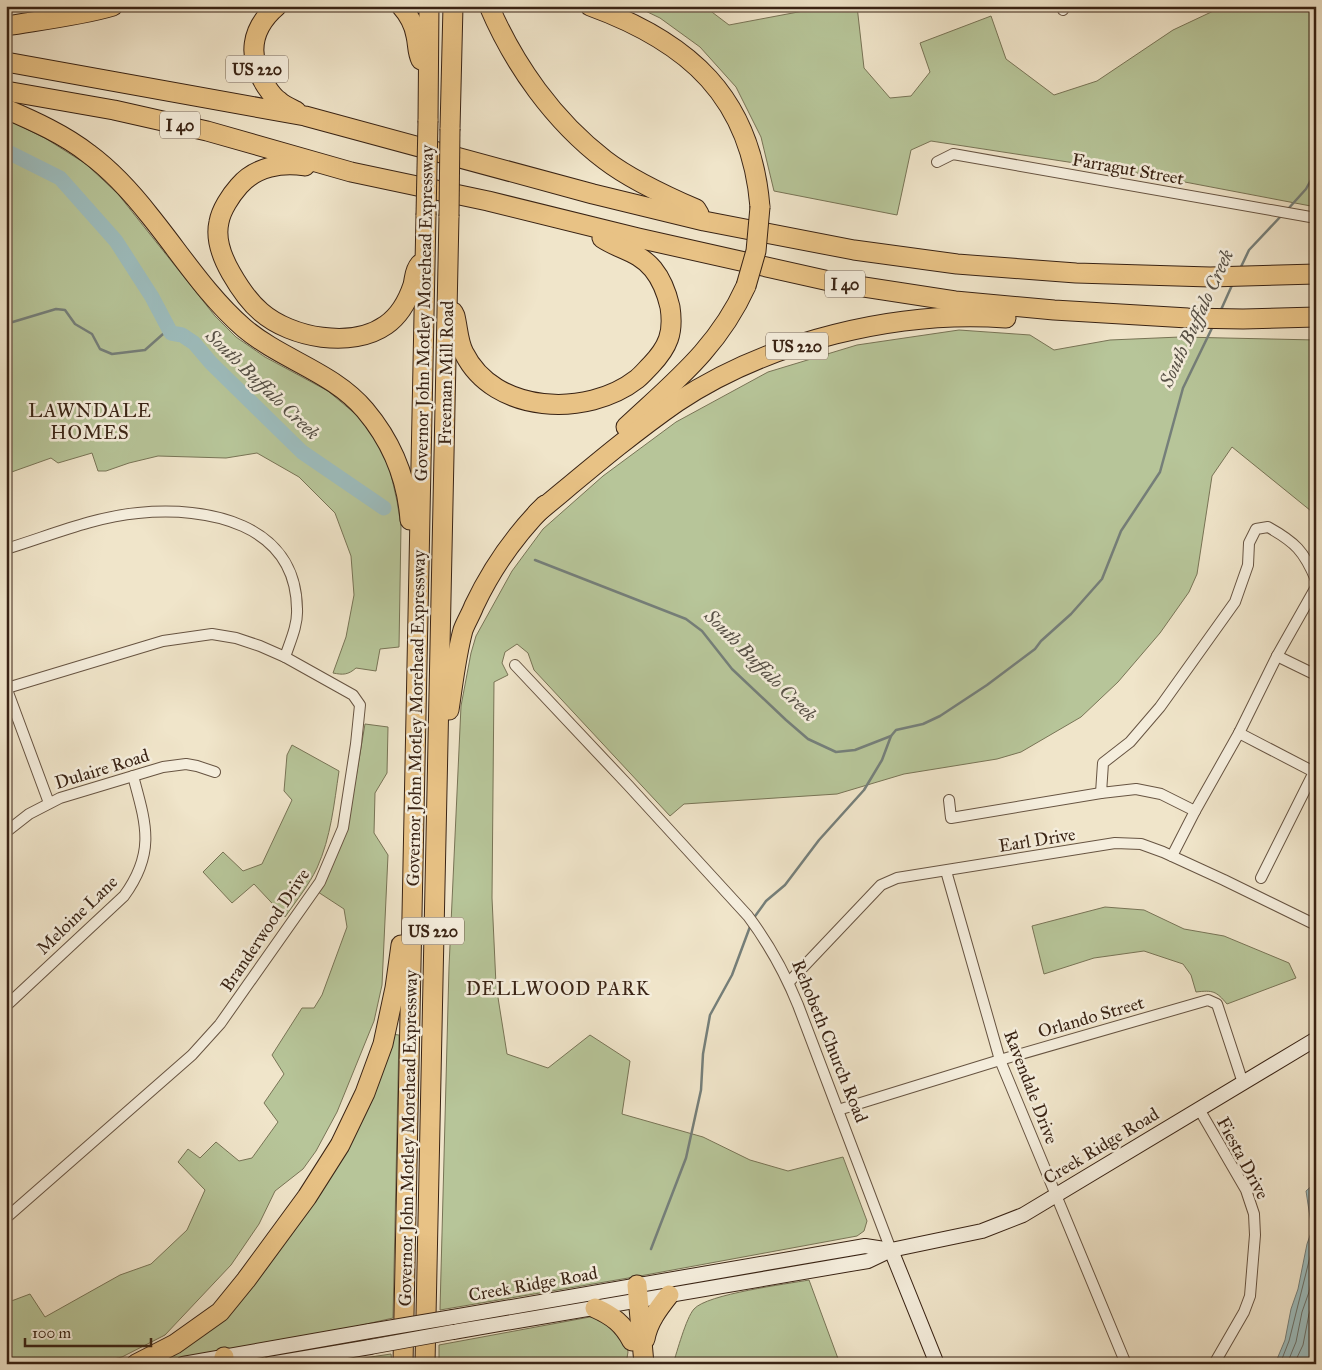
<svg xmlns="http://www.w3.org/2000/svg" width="1322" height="1370" font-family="'IM FELL Great Primer',serif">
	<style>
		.green { fill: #b7c599; stroke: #787456 }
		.water { fill: #9dbdbe; stroke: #757f7a }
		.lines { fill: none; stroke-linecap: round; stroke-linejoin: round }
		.shore { stroke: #6b7069; stroke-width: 1 }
		.stream { stroke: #757f7a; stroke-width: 2.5 }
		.river { stroke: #9dbdbe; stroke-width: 15 }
		.street-casing { stroke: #675442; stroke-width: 12 }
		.secondary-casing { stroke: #392314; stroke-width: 16 }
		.highway-casing { stroke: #392314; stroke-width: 21 }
		.street { stroke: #f5eedd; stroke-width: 10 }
		.secondary { stroke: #f5eedd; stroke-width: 14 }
		.highway { stroke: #e8c285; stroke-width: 19 }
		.secondary-bridge-casing { stroke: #392314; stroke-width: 16; stroke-linecap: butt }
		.highway-bridge-casing { stroke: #392314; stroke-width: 21; stroke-linecap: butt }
		.secondary-bridge { stroke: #f5eedd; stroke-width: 14 }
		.highway-bridge { stroke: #e8c285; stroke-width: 19 }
		.labels { text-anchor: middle; stroke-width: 5; stroke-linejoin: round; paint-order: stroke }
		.shield { fill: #f5eedd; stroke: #716050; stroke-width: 1 }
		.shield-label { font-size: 16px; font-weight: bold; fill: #392314 }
		.street-label { font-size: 18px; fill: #392314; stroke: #f5eedd }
		.water-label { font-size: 19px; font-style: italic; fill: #575147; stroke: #f5eedd }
		.neighbourhood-label { font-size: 19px; letter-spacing: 1px; fill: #392314; stroke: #f5eedd }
	</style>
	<rect width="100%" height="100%" fill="#f0e5ca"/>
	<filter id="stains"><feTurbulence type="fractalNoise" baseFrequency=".004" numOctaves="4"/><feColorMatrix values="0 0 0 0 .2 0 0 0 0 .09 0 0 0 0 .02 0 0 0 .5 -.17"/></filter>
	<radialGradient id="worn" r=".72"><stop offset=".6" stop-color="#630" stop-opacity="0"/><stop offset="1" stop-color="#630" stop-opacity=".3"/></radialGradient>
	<!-- green -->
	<g class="green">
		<polygon points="635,6 704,6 729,25 830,6 857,6 864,68 890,98 911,96 930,72 920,43 991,16 1006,59 1054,95 1097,81 1173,30 1224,6 1316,6 1316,207 1127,171 931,141 911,150 897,215 774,191 761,137 736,87 700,47 660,18"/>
		<path d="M6 119 45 138 86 164 118 194 215 316 236 337 265 357 328 391 359 417 378 444 390 470 397 501 401 526 399 647 380 649 376 671 356 668C348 675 343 675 333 673L346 637 354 595 351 556 335 513 299 477 257 453 226 458 158 456 129 463 106 471H98L92 453 58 463 51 458 6 474Z"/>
		<polygon points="959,330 1030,335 1054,350 1110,340 1180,337 1316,340 1316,515 1232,447 1212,476 1197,574 1189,592 1160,633 1118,682 1081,717 1021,752 997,759 904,774 837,794 684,804 670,816 534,670 528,653 517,644 505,652 502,663 508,675 494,682 492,898 496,985 507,1054 548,1068 590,1035 630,1061 622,1114 703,1137 750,1160 788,1171 843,1157 867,1221 864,1231 857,1236 640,1276 440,1310 449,967 461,706 471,653 476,636 512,571 543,529 603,476 676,422 768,372 857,345"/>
		<polygon points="365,724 388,727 387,773 375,793 374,833 388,855 382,985 374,1021 337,1112 316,1151 303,1169 275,1191 259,1224 231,1265 165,1335 122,1357 92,1364 6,1364 6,1303 30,1294 45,1317 120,1275 151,1264 187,1230 205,1190 178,1162 188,1149 200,1158 216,1142 239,1161 252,1158 278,1122 264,1103 284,1074 272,1055 302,1008 314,1008 322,995 347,927 344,909 318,892 331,869 349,818"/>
		<path d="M292 745 339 771C334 804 331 837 317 868 309 885 296 901 285 917L254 884 232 903 203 872 223 852 243 871 262 864 292 800 284 791 287 755Z"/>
		<path d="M1105 907 1144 910 1184 929 1224 936 1289 963 1296 978 1227 1004C1216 991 1213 990 1196 992L1191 975 1183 964 1144 951 1094 958 1044 974 1032 926Z"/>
		<polygon points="391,1034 399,1035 393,1318 340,1330 169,1360 167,1355 188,1344 327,1176"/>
		<path d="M809 1280 840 1364H673C677 1352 686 1318 694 1309 707 1294 787 1284 809 1280Z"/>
		<polygon points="590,1317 602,1318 626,1342 628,1352 626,1364 439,1364 439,1345"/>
		<polygon points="391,1354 392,1364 323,1364"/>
	</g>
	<!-- water -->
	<polygon class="water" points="1316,1182 1316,1364 1275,1364 1285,1340 1291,1309 1298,1289 1307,1244 1312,1230 1306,1191"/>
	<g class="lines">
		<!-- shore -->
		<g class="shore">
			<polyline points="1280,1364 1289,1341 1316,1233"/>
			<polyline points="1287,1364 1296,1342 1302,1312 1309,1292 1316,1257"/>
			<polyline points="1294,1364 1303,1345 1309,1314 1316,1296"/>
		</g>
		<!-- stream -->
		<g class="stream">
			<polyline points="1288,209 1306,189 1316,171"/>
			<polyline points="1240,269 1249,250 1282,215"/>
			<polyline points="1220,312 1233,283"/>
			<polyline points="6,324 56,309 65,310 75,324 92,334 100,349 112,354 145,350 163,334 171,333"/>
			<polyline points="535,560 686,619 702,631 732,669 786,720 808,739 836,752 855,750 891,736 896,730 923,724 940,716 987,685 1035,649 1041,641 1071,614 1102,579 1121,531 1160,472 1183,388 1213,326"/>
			<polyline points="753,919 766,901 785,885 819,840 864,790 882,760 891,736"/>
			<polyline points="651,1249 686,1158 701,1090 703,1054 710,1015 732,975 751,924"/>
		</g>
		<!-- river -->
		<polyline class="river" points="6,151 60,178 116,241 152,297 171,333 182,335 194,343 211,363 302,452 384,508"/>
		<defs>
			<g id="street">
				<polyline points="1063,10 1065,6"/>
				<polyline points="937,162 953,154 1316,218"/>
				<path d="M6 549C49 536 93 517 138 513 207 506 296 523 297 609 298 625 290 642 285 657"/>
				<path d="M1316 580C1304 551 1295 542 1268 527L1256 529 1249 543 1248 565 1235 602 1160 707 1130 742 1103 763 1101 793 1136 789 1161 794 1195 811 1239 733 1277 656 1316 587"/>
				<polyline points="1277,656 1316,675"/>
				<path d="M515 665 628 785 748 916C769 944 785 973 798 1005L891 1250"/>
				<polyline points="6,687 49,803"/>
				<polyline points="1239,733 1316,773"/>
				<polyline points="949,800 951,818 1101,793"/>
				<polyline points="6,832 29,814 60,798 163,767 186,764 197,766 215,772"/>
				<polyline points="1172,856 1195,811"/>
				<polyline points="946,871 1000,1060 1126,1364"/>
				<polyline points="1261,878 1314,772"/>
				<polyline points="789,982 881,885 897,878 1115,843 1141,844 1163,852 1224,880 1316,925"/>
				<path d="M6 1006 124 896C156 852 146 824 133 776"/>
				<polyline points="1199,1109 1246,1190 1254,1214 1255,1235 1250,1296 1244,1312 1214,1364"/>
				<polyline points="838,1110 1000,1060 1208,1000 1217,1004 1243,1083"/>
				<polyline points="6,1218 192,1055 220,1024 320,882 343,828 356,744 360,705 353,695 285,657 260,646 236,638 212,634 163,641 7,688"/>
			</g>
			<g id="secondary">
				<polyline points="891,1250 937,1364"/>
				<polyline points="453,1317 865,1246 891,1250"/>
				<polyline points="453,1332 868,1261 891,1250 982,1231 1023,1215 1316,1039"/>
				<polyline points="183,1364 370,1331"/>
				<polyline points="270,1364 370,1347"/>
			</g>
			<g id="highway">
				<path d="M277 6C250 29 247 57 266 86 270 92 273 97 279 101 283 105 290 108 296 111"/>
				<path d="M401 6C409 15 414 24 416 36 418 44 417 52 421 60"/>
				<path d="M489 6C514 65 554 121 605 160 631 180 666 196 696 209L699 214"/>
				<path d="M590 6C689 42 751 97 760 207"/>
				<path d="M6 26C42 20 78 16 113 6"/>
				<polyline points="6,62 305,116 593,194 704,221 854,250 957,264 1076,273 1210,277 1316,274"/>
				<polyline points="6,91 114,110 207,131 351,172 488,201 638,238 838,283 955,301 1054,310 1188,318 1243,319 1316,317"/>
				<path d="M6 109C34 121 65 135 89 154 112 171 132 193 150 216 180 253 207 296 244 328 282 360 333 372 365 410 392 442 407 479 410 520"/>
				<polyline points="428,121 429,6"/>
				<polyline points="450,129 453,6"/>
				<path d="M305 166C282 162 255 167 239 186 231 195 221 210 219 222 215 239 223 259 231 273 239 287 248 301 261 312 291 338 352 349 386 325 399 316 408 300 413 285 415 277 414 271 420 264"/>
				<path d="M453 312 455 316C458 328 458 342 464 353 494 414 587 418 637 379 642 375 646 370 651 365 668 347 674 333 670 307 667 294 662 280 653 269 638 251 620 250 602 238"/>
				<path d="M626 427C674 382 718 348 746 286"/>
				<path d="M537 513C583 475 628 436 677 402 769 341 897 310 1006 318"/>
				<path d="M449 710C453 684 456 656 463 630 466 622 471 614 474 606 492 568 516 534 545 505"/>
				<polyline points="637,1285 644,1364"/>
				<path d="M595 1308C613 1316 623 1324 632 1341"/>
				<path d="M645 1339C648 1322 658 1309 669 1295"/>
				<polyline points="136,1364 175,1344 220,1312 246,1280 307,1197 340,1145 365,1093 383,1044 395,988 401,945"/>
				<polyline points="223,1364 224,1357"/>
				<polyline points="403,1364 426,215"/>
				<polyline points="425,1364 449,216"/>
			</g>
		</defs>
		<!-- street casing -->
		<use href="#street" class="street-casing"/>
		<!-- secondary casing -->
		<use href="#secondary" class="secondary-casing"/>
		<!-- highway casing -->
		<use href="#highway" class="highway-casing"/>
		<!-- street -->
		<use href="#street" class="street"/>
		<!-- secondary -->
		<use href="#secondary" class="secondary"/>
		<!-- highway -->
		<use href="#highway" class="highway"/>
		<defs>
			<g id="secondary-bridge">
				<polyline points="370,1331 453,1317"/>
				<polyline points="370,1347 453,1332"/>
			</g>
			<g id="highway-bridge">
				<polyline points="426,215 428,121"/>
				<polyline points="449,216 450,129"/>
				<polyline points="746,286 756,251 760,207"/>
			</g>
		</defs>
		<!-- secondary-bridge casing -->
		<use href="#secondary-bridge" class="secondary-bridge-casing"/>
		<!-- highway-bridge casing -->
		<use href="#highway-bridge" class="highway-bridge-casing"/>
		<!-- secondary-bridge -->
		<use href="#secondary-bridge" class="secondary-bridge"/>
		<!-- highway-bridge -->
		<use href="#highway-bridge" class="highway-bridge"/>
	</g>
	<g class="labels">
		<!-- shield labels -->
		<g class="shield">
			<rect x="226" y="55.5" width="62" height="27" rx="4"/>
			<rect x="160" y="111.5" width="40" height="27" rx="4"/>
			<rect x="825" y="270.5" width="40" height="27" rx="4"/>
			<rect x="766" y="332.5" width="62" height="27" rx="4"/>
			<rect x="402" y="917.5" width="62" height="27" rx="4"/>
		</g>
		<g class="shield-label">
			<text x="257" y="75">US 220</text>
			<text x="180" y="131">I 40</text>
			<text x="845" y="290">I 40</text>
			<text x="797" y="352">US 220</text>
			<text x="433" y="937">US 220</text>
		</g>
		<!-- street labels -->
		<g class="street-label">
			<text transform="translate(1128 169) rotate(10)" y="6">Farragut Street</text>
			<text transform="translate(424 313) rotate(-89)" y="6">Governor John Motley Morehead Expressway</text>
			<text transform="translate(446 373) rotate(-89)" y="6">Freeman Mill Road</text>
			<text transform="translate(416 718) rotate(-89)" y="6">Governor John Motley Morehead Expressway</text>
			<text transform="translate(102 769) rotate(-17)" y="6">Dulaire Road</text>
			<text transform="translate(1037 840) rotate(-9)" y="6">Earl Drive</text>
			<text transform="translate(77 915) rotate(-44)" y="6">Meloine Lane</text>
			<text transform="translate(265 930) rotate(-56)" y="6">Branderwood Drive</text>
			<text transform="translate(1091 1017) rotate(-16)" y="6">Orlando Street</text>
			<text transform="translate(830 1041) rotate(68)" y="6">Rehobeth Church Road</text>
			<text transform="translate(1031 1087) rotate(69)" y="6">Ravendale Drive</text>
			<text transform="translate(408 1138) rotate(-89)" y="6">Governor John Motley Morehead Expressway</text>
			<text transform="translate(1101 1146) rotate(-31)" y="6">Creek Ridge Road</text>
			<text transform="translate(1243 1158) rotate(62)" y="6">Fiesta Drive</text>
			<text transform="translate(533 1284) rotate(-10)" y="6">Creek Ridge Road</text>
		</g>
		<!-- water labels -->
		<g class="water-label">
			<text transform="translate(1196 318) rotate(-65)" y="7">South Buffalo Creek</text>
			<text transform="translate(263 384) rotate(44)" y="7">South Buffalo Creek</text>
			<text transform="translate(761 665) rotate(45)" y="7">South Buffalo Creek</text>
		</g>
		<!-- neighbourhood labels -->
		<g class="neighbourhood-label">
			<text x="90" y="417">LAWNDALE<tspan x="90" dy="22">HOMES</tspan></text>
			<text x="558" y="995">DELLWOOD PARK</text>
		</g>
	</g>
	<!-- margin -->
	<rect width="1322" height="1370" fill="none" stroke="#f0e5ca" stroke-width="25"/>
	<rect x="8" y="8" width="1307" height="1355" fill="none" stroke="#392314" stroke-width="2.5"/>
	<rect x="12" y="12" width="1297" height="1345" fill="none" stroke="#392314"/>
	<!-- scale -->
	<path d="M25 1338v8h126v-8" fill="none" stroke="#392314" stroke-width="2.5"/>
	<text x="32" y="1338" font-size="15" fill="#392314" stroke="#f5eedd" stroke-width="4" paint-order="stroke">100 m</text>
	<rect width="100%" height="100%" filter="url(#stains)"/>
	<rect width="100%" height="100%" fill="url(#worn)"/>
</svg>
